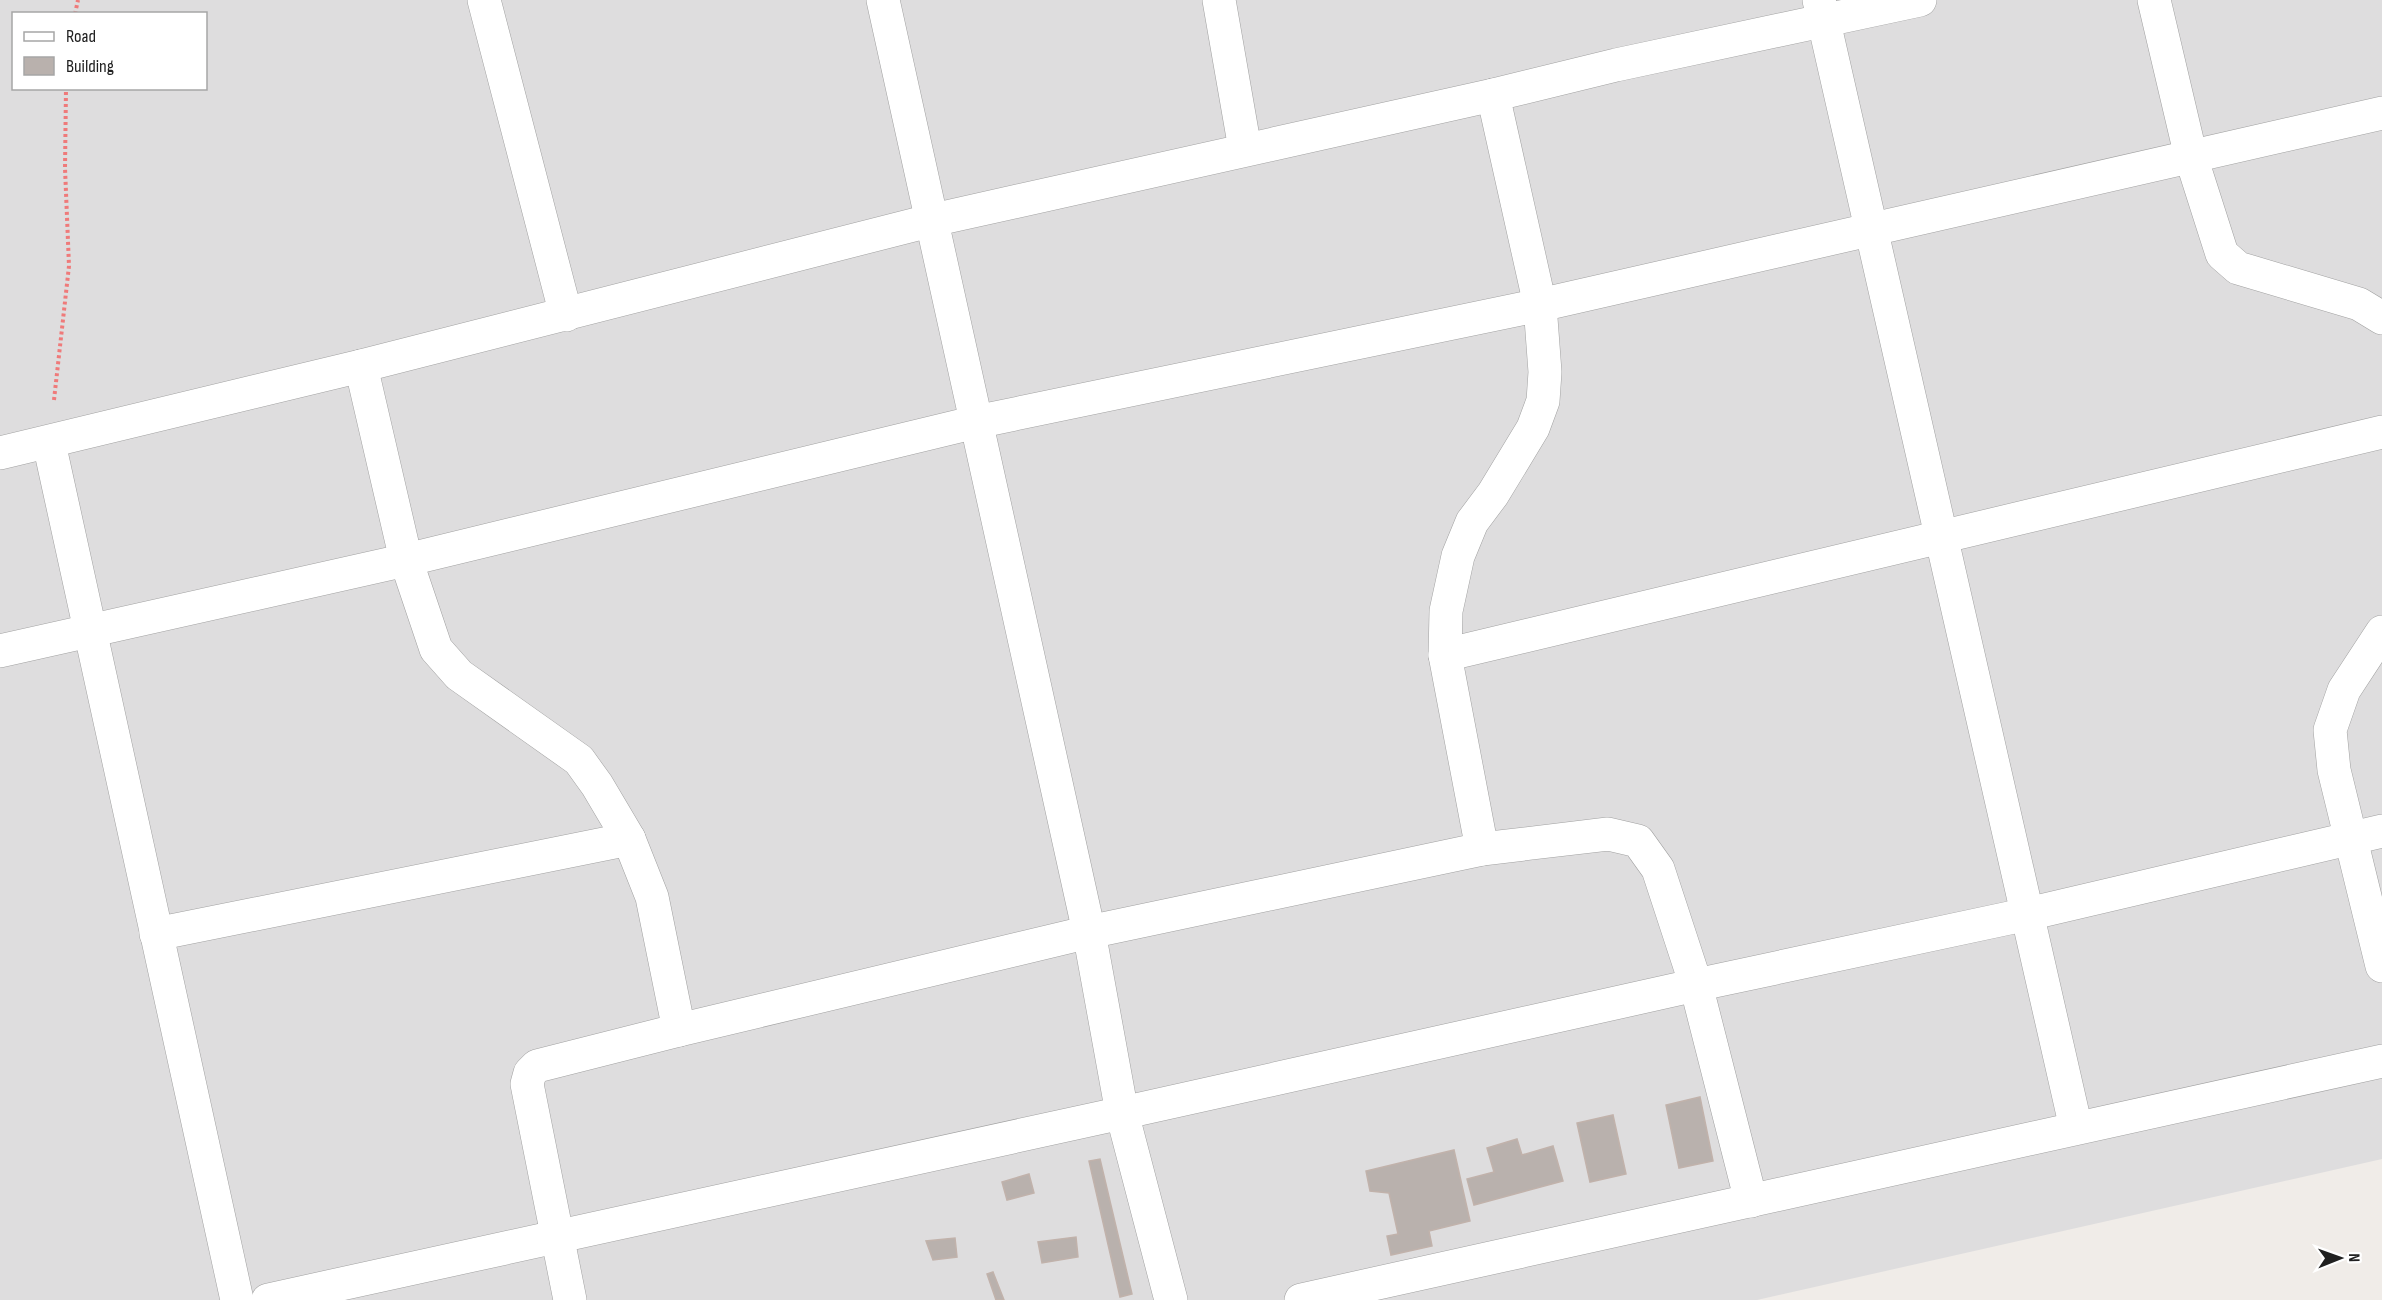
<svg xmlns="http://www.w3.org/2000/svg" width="2382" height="1300" font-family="'Sofia Sans Condensed',sans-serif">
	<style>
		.residential { fill: #deddde; fill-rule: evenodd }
		.building { fill: #b9b1ad; stroke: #c1b2ab; stroke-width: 1.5 }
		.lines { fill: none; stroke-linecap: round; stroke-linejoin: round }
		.street-casing { stroke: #a1a1a1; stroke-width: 34 }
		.path { stroke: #ef7a7a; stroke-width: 4; stroke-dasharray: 3 3; stroke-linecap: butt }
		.street { stroke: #fff; stroke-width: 33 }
	</style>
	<rect width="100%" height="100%" fill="#f0ece8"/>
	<!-- residential -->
	<path class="residential" d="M0 0H2382V1159L1757 1300H0ZM14 14H206V88H14Z"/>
	<!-- building -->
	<g class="building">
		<polygon points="1700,1097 1713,1161 1679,1168 1666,1105"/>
		<polygon points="1613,1115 1626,1174 1590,1182 1577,1123"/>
		<polygon points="1517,1139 1522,1155 1553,1146 1563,1181 1474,1205 1467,1179 1494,1172 1487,1148"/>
		<polygon points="1454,1150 1470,1221 1429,1231 1432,1246 1391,1255 1387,1236 1398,1234 1389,1193 1370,1191 1366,1171"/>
		<polygon points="1100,1159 1132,1294 1120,1297 1089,1161"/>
		<polygon points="1029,1174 1034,1193 1007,1200 1002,1182"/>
		<polygon points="1076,1237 1078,1257 1042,1263 1038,1242"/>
		<polygon points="955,1238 957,1257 933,1260 926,1241"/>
		<polygon points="993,1272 1004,1300 996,1300 987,1274"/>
	</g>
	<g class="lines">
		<defs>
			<g id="street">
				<polyline points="484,0 566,315"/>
				<polyline points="883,0 1089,932 1122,1113 1171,1300"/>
				<polyline points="1219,0 1245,149"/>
				<polyline points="1819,0 2076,1128"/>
				<polyline points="2154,0 2191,157 2222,254 2238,268 2359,304 2382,318"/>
				<polyline points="361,366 406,560 436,649 459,675 579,760 597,785 629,839 652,897 679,1030"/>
				<polyline points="49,443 237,1300"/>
				<polyline points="0,453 361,366 933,220 1493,95 1616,65 1920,0"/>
				<polyline points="2382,632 2344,690 2330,730 2334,770 2382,966"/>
				<polyline points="0,651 406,560 976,422 1540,305 2382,113"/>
				<polyline points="1445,655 2382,432"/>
				<polyline points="1482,849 1445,655 1446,611 1458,556 1472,522 1493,494 1533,428 1543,401 1545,372 1540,305 1493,95"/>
				<polyline points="156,934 629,839"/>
				<polyline points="268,1300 1122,1113 1696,985 2028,914 2382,831"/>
				<polyline points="570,1300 527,1084 530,1073 537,1066 679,1030 1089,932 1482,849 1608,834 1638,841 1658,869 1696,985 1751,1201"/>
				<polyline points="1301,1300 2382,1061"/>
			</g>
		</defs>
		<!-- street casing -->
		<use href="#street" class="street-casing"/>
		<!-- path -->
		<g class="path">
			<polyline points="75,14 78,0"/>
			<polyline points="54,400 69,266 65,168 66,88"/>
		</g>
		<!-- street -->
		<use href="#street" class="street"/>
	</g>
	<!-- legend -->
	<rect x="12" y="12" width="195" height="78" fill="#ffffff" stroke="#a6a6a6" stroke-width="1.5"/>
	<rect x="24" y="32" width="30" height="9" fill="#ffffff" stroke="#a6a6a6" stroke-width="1.5"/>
	<text x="66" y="42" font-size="18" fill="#202020">Road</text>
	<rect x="24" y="57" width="30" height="18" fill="#b9b1ad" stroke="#a6a6a6" stroke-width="1.5"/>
	<text x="66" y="72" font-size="18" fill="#202020">Building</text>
	<!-- north arrow -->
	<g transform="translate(2340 1258) rotate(89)" stroke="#ffffff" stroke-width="4.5" paint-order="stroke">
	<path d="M0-4.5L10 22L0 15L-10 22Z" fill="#202020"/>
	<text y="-9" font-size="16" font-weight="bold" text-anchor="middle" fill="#202020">N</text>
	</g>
</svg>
